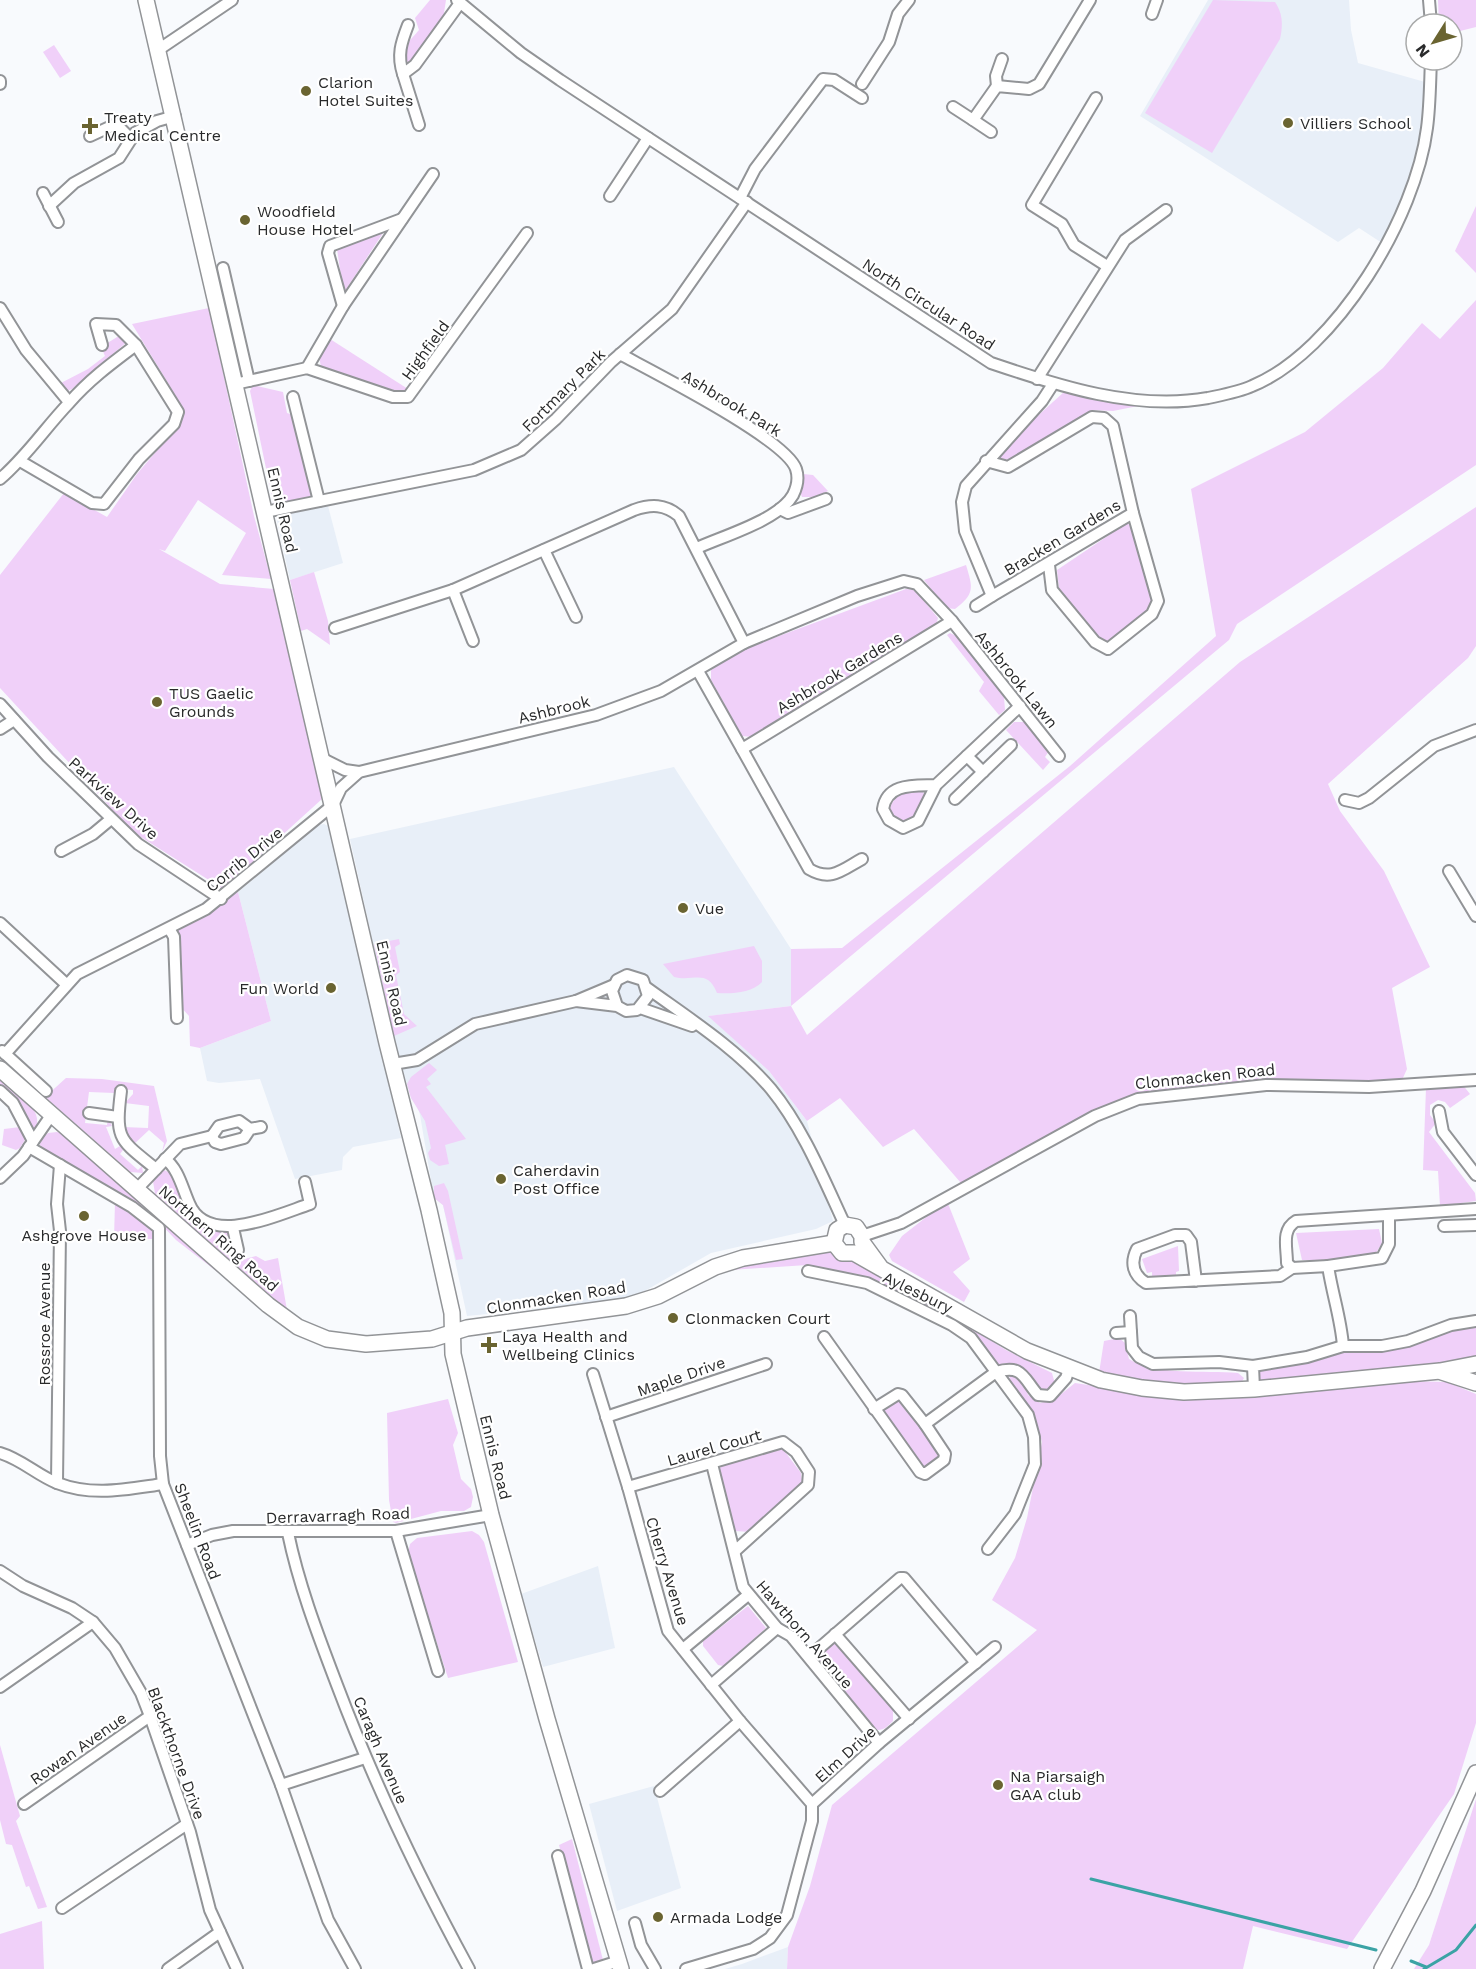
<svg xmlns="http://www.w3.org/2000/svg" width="1476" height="1969" font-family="'Work Sans',sans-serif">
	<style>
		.built { fill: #e8eff8 }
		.green { fill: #f0d0f9 }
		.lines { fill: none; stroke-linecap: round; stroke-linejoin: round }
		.stream { stroke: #3ba3a5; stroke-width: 3 }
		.street-casing { stroke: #929497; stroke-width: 14 }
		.secondary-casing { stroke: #929497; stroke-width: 18 }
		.street { stroke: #fff; stroke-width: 10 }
		.secondary { stroke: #fff; stroke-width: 15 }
		.poi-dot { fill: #6a6431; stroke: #fff; stroke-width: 2 }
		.labels { text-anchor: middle; stroke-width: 4.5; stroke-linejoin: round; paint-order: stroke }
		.poi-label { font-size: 16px; fill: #292a2b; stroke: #fff; text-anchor: start }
		.street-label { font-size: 16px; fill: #292a2b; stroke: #fff }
	</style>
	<rect width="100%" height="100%" fill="#f8fafd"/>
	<!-- built -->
	<g class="built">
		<polygon points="1208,0 1349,0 1351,30 1358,63 1425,82 1423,130 1403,200 1382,243 1359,228 1338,242 1140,116"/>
		<polygon points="328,506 343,563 290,580 276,516"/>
		<polygon points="674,767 791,949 791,1006 709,1016 769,1071 807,1121 833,1221 816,1229 711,1253 629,1300 467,1316 443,1205 434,1198 420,1115 417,1105 411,1098 396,1047 350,839"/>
		<polygon points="318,825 324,824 330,827 401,1138 353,1147 343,1157 342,1170 295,1179 260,1079 219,1083 207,1081 200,1048 271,1021 238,892"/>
		<polygon points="598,1566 615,1648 543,1667 521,1594"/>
		<polygon points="654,1786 681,1888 617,1911 589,1804"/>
		<polygon points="788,1947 787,1969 725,1969 742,1964"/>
	</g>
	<!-- green -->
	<g class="green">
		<path d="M430 0H446L444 13 448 14 413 61 408 63C399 48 411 40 419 30L415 18Z"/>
		<path d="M1213 0 1275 2C1283 14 1283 25 1280 39L1212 153 1145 113Z"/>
		<polygon points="1438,0 1476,0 1476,27 1452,33 1452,24 1439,24"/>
		<polygon points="54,45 71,71 60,78 43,52"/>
		<polygon points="1476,206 1476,273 1455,251"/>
		<polygon points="383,231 383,233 345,291 339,276 341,276 337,249"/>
		<polygon points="1476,300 1476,465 1237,624 1229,640 791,1006 807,1035 1240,662 1476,507 1476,646 1468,658 1328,784 1340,811 1384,871 1430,967 1392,988 1407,1069 1402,1080 1138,1095 961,1183 914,1129 883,1147 840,1098 807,1121 769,1071 708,1016 791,1006 791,949 842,948 1070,766 1216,636 1191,489 1305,432 1383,368 1422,323 1440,339"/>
		<polygon points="209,308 254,516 271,579 222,575 246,533 198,500 165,551 159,549 220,584 274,589 322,799 223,889 133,832 0,688 0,575 64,493 107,517 137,474 182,421 180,403 132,324"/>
		<polygon points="122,334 128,341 72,389 67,391 59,384 88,369 105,356 101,347"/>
		<polygon points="330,339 408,389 400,392 321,368 319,355"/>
		<polygon points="257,386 283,392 287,413 293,415 312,494 309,498 274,507 250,391 252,387"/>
		<polygon points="1064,392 1148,404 1113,411 1092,410 1017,457 999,461 996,455 1000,450"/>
		<polygon points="803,474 813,475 828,491 816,497 802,497 800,492"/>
		<polygon points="1127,523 1135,529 1153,599 1150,607 1109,642 1098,639 1059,588 1057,570"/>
		<path d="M966 565C973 588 975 594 955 609L946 608 924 580Z"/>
		<polygon points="314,572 328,621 330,645 307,629 301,631 290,580"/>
		<polygon points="906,589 915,590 938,618 936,625 752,737 742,736 711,680 711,670 744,649"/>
		<polygon points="950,633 956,636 1004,697 1005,710 999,715 979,691 984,682 947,635"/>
		<polygon points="1014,722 1024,722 1049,751 1045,757 1050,762 1043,770 1006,730"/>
		<path d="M920 790 926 795 910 824 897 822 889 812C893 794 903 793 920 790Z"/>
		<polygon points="238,892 271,1021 200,1048 190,1046 189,1016 179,1005 178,931"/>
		<polygon points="399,939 400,944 395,947 400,972 396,975 404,1014 417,1026 394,1036 374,944"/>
		<path d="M754 946 762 961V982C752 993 732 994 717 993 707 968 694 982 674 977L663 964Z"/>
		<polygon points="429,1063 437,1070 427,1079 431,1084 426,1087 466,1139 445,1145 449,1164 439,1166 430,1160 428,1153 431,1148 425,1121 411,1098 407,1084 411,1077"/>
		<path d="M0 1078C14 1091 46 1109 35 1130L33 1131 0 1087Z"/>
		<polygon points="66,1078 102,1079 154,1086 167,1141 162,1152 164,1143 149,1130 133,1145 123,1127 148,1128 149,1106 125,1103 133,1094 133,1090 115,1089 114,1093 89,1092 85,1123 107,1125 108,1118 112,1126 106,1127 115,1149 120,1146 123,1150 120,1154 138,1170 142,1166 143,1173 130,1172 45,1097"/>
		<polygon points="1462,1084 1470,1094 1450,1108 1445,1102 1438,1100 1430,1105 1430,1115 1436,1123 1429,1132 1475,1193 1476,1201 1440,1206 1438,1171 1423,1170 1426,1088"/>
		<polygon points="20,1127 26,1138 20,1148 16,1150 2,1145 4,1129"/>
		<polygon points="57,1132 63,1134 233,1284 176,1240 156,1219 135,1204 41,1148 39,1141 48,1133"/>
		<path d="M164 1170C179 1175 185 1205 192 1219L229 1233 233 1258 237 1261 256 1256 265 1261 278 1258 287 1310 155 1194 153 1181Z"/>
		<polygon points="444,1183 448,1191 463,1259 456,1260 443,1205 434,1198 434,1186"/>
		<polygon points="947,1201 970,1259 953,1272 970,1291 964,1302 892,1261 889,1255 902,1236"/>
		<polygon points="115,1202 152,1227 155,1239 114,1239"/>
		<polygon points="1379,1229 1382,1243 1376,1253 1330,1261 1302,1260 1296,1233"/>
		<polygon points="1178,1246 1179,1271 1176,1272 1176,1276 1152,1277 1152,1272 1147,1273 1142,1259"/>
		<path d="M821 1250 862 1261 1006 1350 1052 1373 1055 1384 1048 1389H1040C1028 1373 1019 1359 998 1365L974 1336 868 1280 807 1265 730 1270Z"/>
		<polygon points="1476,1324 1476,1357 1468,1361 1260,1381 1260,1369 1335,1353 1377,1350 1451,1328"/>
		<path d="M1119 1338 1125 1343 1129 1359C1155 1376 1205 1370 1238 1373L1244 1378 1238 1388 1145 1385 1099 1373 1104 1341Z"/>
		<polygon points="1016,1375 1024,1383 1028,1395 1040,1403 1055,1399 1075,1383 1174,1398 1409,1381 1447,1382 1476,1394 1476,1723 1454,1794 1347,1949 1253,1926 1243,1969 787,1969 788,1947 810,1886 832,1805 1037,1630 992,1600 1015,1558 1027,1518 1042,1442 1035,1417 1009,1380 1010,1376"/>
		<polygon points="896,1398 901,1399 940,1453 940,1458 926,1468 920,1468 882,1414 882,1407"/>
		<polygon points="448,1399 458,1433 453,1445 461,1479 471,1489 473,1497 471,1507 464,1511 441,1511 396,1523 393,1522 389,1500 387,1413"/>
		<polygon points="783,1449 801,1473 802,1483 750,1532 735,1531 718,1472 722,1464"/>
		<polygon points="472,1531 479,1535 484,1542 518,1662 448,1678 408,1553 410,1544 417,1538"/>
		<polygon points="748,1606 766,1628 723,1666 718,1665 703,1646 703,1641"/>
		<path d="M837 1643 893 1710V1721C886 1728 881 1733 870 1728L819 1666 820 1654 830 1645Z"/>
		<polygon points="0,1745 20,1816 16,1821 47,1907 38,1909 29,1886 26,1887 12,1845 6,1844 0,1820"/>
		<polygon points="1476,1799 1476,1969 1414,1969 1429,1945"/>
		<polygon points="572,1839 603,1960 591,1964 559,1845"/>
		<polygon points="42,1921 44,1969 0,1969 0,1934"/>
	</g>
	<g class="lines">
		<!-- stream -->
		<g class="stream">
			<polyline points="1091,1879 1376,1950"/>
			<polyline points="1411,1961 1426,1967"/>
			<polyline points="1424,1969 1456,1950 1476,1925"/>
		</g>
		<defs>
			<g id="street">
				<path d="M457 0 521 53 560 80 991 363C1059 386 1135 411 1208 398 1222 395 1239 392 1252 386 1337 351 1416 216 1427 128 1430 106 1430 82 1431 60"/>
				<polyline points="1429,0 1431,24"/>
				<polyline points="1152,14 1157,0"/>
				<polyline points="158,50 232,0"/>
				<path d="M403 74C397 55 401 43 408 25"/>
				<polyline points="0,81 0,84"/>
				<polyline points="862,84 889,42 898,14 909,0"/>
				<polyline points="997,86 996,76 1002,59"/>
				<polyline points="1096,98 1032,205 1062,224 1074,245 1107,266"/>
				<polyline points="953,107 973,120"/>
				<polyline points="419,125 403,74 415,65 460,3"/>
				<polyline points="991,132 973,120 997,86 1029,89 1039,84 1090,0"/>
				<polyline points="90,136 116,124 130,138"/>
				<polyline points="43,193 58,222"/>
				<polyline points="610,196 648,138"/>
				<polyline points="740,198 755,169 823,79 834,80 862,98"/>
				<polyline points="49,206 74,183 119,158 135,133 157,121 175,116"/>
				<polyline points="223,268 249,381"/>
				<polyline points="343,306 328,253 330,246 402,219"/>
				<polyline points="0,308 26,350 69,402"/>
				<polyline points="102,345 96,324 116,325 136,345"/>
				<path d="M620 354C653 372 786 439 796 469 799 478 797 487 793 495 779 520 723 536 697 548"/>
				<polyline points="307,368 343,306 433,174"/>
				<polyline points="1037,379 1125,240 1166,210"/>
				<polyline points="235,384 307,368 393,397 408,397 527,233"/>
				<polyline points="293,397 319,501"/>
				<polyline points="986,461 1008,467 1092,417 1104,418 1113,426 1133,513 992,596 965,531 962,502 966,486 1042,401 1053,384"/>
				<path d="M0 479C27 456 45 428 69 403 89 380 112 363 136 345L178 412 174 424 139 459 104 504 92 503 20 461"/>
				<polyline points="780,509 788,513 826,499"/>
				<polyline points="265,512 474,470 521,450 556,419 611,362 672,309 747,202"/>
				<polyline points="544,550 576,617"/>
				<polyline points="1049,565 1052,590 1095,642 1108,649 1152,614 1158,601 1133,513"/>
				<polyline points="453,590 473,641"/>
				<polyline points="976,606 992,596"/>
				<polyline points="744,643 857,596 904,581 917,584 952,621 1059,756"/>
				<polyline points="698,671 742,749 952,621"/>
				<polyline points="0,704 48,757 138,844 221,899"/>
				<polyline points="0,729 14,720"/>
				<path d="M742 749 809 869C831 882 842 870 862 859"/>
				<polyline points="967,756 983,772"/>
				<polyline points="323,759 345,770 359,772"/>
				<path d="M936 785C916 786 887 782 883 809L889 820 903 828 918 821 936 785 1020 706"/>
				<polyline points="955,799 1011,745"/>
				<polyline points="1345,800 1359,803 1369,798 1434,746 1476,730"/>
				<polyline points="61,851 93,834 111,819"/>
				<polyline points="1449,871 1476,916"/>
				<polyline points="0,923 66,984"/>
				<polyline points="170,930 174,937 177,1018"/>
				<path d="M647 988C690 1019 737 1049 771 1089 803 1128 824 1180 845 1225"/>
				<polyline points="576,1001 617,1006 626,1011 637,1010 648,996 643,980 627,975 617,980 612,991 617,1006"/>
				<polyline points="640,1008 692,1026"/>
				<polyline points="2,1051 46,1091"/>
				<path d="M5 1054 77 974 206 909 333 805 341 788 359 772 596 715 661 691 744 643 679 516C665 504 651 504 634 510L453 590 335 628"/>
				<polyline points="393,1064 417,1060 475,1024 576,1001 614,985"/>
				<polyline points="0,1091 13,1103 33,1141"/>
				<path d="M121 1091C115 1140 119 1139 156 1169"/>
				<polyline points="1439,1111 1443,1132 1476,1175"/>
				<polyline points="89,1113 118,1117"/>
				<polyline points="250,1129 239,1121 219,1126 212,1136 215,1142 221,1144 244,1138 250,1129 261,1127"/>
				<polyline points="29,1147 132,1207 159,1228 160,1456 163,1484 281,1785 328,1920 355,1969"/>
				<path d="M165 1159C178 1168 182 1187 189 1203 207 1248 277 1215 310 1204L305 1182"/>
				<polyline points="0,1178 23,1156 52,1114"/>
				<polyline points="136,1190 180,1144 212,1136"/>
				<polyline points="1444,1226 1476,1225"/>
				<polyline points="233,1228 238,1250"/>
				<polyline points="862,1236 901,1223 1095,1116 1138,1099 1266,1085 1369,1087 1476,1080"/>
				<polyline points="1328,1266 1382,1258 1389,1244 1389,1217"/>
				<polyline points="808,1271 867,1283 952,1325 971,1338 1028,1415 1034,1437 1035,1464 1015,1514 988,1549"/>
				<path d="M1196 1281 1191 1242 1186 1235H1175L1137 1249C1130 1263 1133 1275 1146 1283L1280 1276 1292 1268"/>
				<polyline points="1130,1316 1132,1348 1139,1357 1153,1364 1219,1362 1253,1366"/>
				<polyline points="1116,1333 1131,1332"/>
				<path d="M824 1337 920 1472 925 1474 944 1460 945 1454 925 1424 996 1372C1023 1364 1023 1378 1038 1395L1050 1396 1066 1378 1069 1369"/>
				<path d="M1343 1346C1341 1319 1332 1293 1328 1266L1292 1268 1287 1263C1287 1247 1281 1230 1296 1221L1476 1209"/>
				<polyline points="593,1374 628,1487 668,1631 740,1721 812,1804"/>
				<polyline points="1254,1389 1253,1366 1307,1357 1343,1346 1382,1346 1408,1341 1451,1325 1476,1321"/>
				<polyline points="874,1409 898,1394 902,1395 925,1424"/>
				<polyline points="606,1417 766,1364"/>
				<path d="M0 1453C21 1459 37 1475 57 1483 93 1497 127 1489 163 1484"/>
				<polyline points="712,1464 743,1587 777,1628 791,1636 879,1743"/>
				<polyline points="57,1483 60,1231 57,1204 60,1165"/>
				<polyline points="628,1487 783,1442 796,1452 809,1472 808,1485 735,1551"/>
				<polyline points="396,1531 438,1671"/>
				<path d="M288 1533C299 1586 318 1635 337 1685 374 1783 419 1877 469 1969"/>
				<polyline points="187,1545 212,1535 233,1531 396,1531 491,1515"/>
				<polyline points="0,1571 23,1586 72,1608 93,1622 115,1648 141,1693 150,1716 190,1832 210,1910 237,1969"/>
				<polyline points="835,1634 909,1719"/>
				<polyline points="683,1649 748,1595"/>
				<polyline points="809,1657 900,1578 904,1578 976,1663"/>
				<polyline points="711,1685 777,1628"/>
				<polyline points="0,1687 93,1622"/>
				<polyline points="281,1785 365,1758"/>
				<polyline points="660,1791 740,1721"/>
				<polyline points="24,1804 150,1716"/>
				<polyline points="558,1856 588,1969"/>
				<polyline points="62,1908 187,1824"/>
				<polyline points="635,1923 641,1945 655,1969"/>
				<polyline points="168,1969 220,1932"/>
				<polyline points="594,1969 619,1961"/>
				<polyline points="686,1969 753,1949 770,1938 787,1915 812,1821 812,1804 879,1743 995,1647"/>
			</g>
			<g id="secondary">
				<polyline points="146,0 387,1043 429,1210 452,1313 453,1354 491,1515 547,1719 621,1969"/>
				<polyline points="0,1069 268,1305 298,1327 327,1339 366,1344 432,1339 467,1328 626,1306 658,1296 715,1267 743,1258 834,1243"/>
				<polyline points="881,1268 862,1242 862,1236 856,1227 845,1225 837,1230 834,1243 842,1253 854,1253 1027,1351 1101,1380 1142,1388 1184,1392 1254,1389 1440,1371 1476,1364"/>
				<polyline points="1442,1372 1476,1383"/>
				<polyline points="1382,1969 1423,1891 1476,1773"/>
			</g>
		</defs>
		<!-- street casing -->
		<use href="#street" class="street-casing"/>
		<!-- secondary casing -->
		<use href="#secondary" class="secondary-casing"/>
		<!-- street -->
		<use href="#street" class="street"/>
		<!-- secondary -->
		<use href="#secondary" class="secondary"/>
	</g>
	<!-- markers -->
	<g class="poi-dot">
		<circle cx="306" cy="91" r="6"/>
		<circle cx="1288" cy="123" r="6"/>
		<path d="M87 117h6v6h6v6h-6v6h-6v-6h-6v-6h6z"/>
		<circle cx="245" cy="220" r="6"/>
		<circle cx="157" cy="702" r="6"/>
		<circle cx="683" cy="908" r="6"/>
		<circle cx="331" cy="988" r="6"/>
		<circle cx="501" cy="1179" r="6"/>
		<circle cx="84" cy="1216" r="6"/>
		<circle cx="673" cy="1318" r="6"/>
		<path d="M486 1336h6v6h6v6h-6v6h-6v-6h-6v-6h6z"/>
		<circle cx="998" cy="1785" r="6"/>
		<circle cx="658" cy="1917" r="6"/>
	</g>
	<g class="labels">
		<!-- poi labels -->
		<g class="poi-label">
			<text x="318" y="88">Clarion<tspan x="318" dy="18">Hotel Suites</tspan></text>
			<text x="104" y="123">Treaty<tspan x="104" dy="18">Medical Centre</tspan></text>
			<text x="1300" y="129">Villiers School</text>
			<text x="257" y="217">Woodfield<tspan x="257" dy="18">House Hotel</tspan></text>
			<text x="169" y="699">TUS Gaelic<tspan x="169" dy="18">Grounds</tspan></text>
			<text x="695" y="914">Vue</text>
			<text x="319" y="994" text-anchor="end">Fun World</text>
			<text x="513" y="1176">Caherdavin<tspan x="513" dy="18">Post Office</tspan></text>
			<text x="84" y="1241" text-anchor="middle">Ashgrove House</text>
			<text x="685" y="1324">Clonmacken Court</text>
			<text x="502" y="1342">Laya Health and<tspan x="502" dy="18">Wellbeing Clinics</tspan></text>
			<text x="1010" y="1782">Na Piarsaigh<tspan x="1010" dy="18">GAA club</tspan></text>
			<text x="670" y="1923">Armada Lodge</text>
		</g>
		<!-- street labels -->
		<g class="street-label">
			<text transform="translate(929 304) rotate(33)" y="6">North Circular Road</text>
			<text transform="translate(425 350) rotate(-54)" y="6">Highfield</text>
			<text transform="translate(563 390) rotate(-45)" y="6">Fortmary Park</text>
			<text transform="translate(732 403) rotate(31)" y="6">Ashbrook Park</text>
			<text transform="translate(283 510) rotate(77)" y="6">Ennis Road</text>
			<text transform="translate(1062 537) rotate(-31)" y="6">Bracken Gardens</text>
			<text transform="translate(839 672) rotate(-31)" y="6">Ashbrook Gardens</text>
			<text transform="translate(1017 679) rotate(51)" y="6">Ashbrook Lawn</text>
			<text transform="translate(554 709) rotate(-14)" y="6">Ashbrook</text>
			<text transform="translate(114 798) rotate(42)" y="6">Parkview Drive</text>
			<text transform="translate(244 859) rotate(-39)" y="6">Corrib Drive</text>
			<text transform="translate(392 983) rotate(77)" y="6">Ennis Road</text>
			<text transform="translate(1205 1076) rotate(-6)" y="6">Clonmacken Road</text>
			<text transform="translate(219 1238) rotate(41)" y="6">Northern Ring Road</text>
			<text transform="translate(918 1292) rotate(26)" y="6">Aylesbury</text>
			<text transform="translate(556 1297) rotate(-9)" y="6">Clonmacken Road</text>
			<text transform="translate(44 1324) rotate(-90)" y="6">Rossroe Avenue</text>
			<text transform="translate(681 1376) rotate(-19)" y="6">Maple Drive</text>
			<text transform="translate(714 1447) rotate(-16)" y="6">Laurel Court</text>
			<text transform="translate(496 1457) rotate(76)" y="6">Ennis Road</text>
			<text transform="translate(338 1515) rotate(-2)" y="6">Derravarragh Road</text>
			<text transform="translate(198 1531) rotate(69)" y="6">Sheelin Road</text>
			<text transform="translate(668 1571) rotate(73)" y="6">Cherry Avenue</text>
			<text transform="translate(805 1634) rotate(49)" y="6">Hawthorn Avenue</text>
			<text transform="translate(78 1748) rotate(-35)" y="6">Rowan Avenue</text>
			<text transform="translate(381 1750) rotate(67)" y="6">Caragh Avenue</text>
			<text transform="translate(177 1753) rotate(70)" y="6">Blackthorne Drive</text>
			<text transform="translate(845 1754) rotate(-42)" y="6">Elm Drive</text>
		</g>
	</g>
	<!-- north arrow -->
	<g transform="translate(1434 42) rotate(233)"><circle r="28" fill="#ffffff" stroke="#a9aaaa" stroke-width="1.5"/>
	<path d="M0-4.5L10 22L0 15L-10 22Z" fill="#6a6431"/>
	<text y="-9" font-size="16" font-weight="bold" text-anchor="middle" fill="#292a2b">N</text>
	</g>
</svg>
